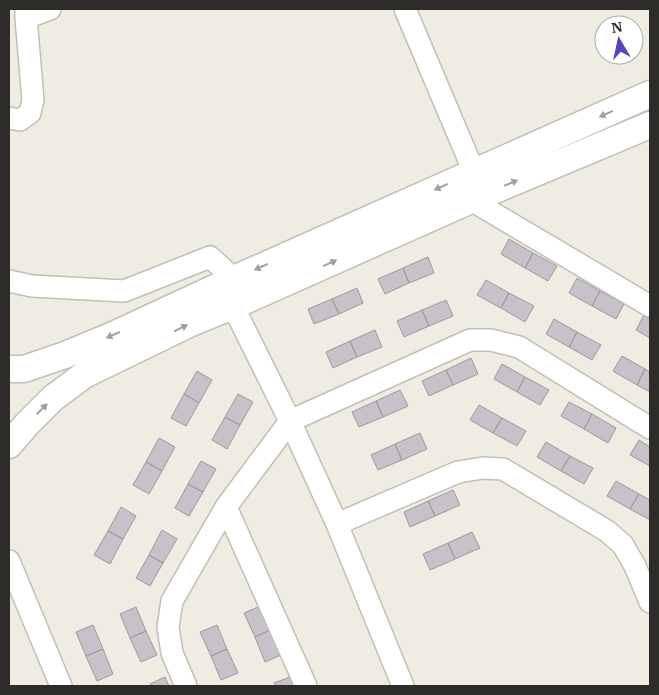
<svg xmlns="http://www.w3.org/2000/svg" width="659" height="695" viewBox="0 0 659 695" font-family="'IBM Plex Serif',serif">
  <style>
    .building { fill: #c7c1ca; stroke: #9e98a1 }
    .lines { fill: none; stroke-linecap: round; stroke-linejoin: round }
    .minor-casing { stroke: #c2bfb5; stroke-width: 24 }
    .tertiary-casing { stroke: #c2bfb5; stroke-width: 29 }
    .minor { stroke: #fff; stroke-width: 21 }
    .tertiary { stroke: #fff; stroke-width: 26 }
    .oneway { fill: #a0a09f }
  </style>
  <rect width="100%" height="100%" fill="#efece2"/>
  <path class="building" d="M509,239L533,253L525,268L501,254Z
    M533,253L557,266L548,281L525,268Z
    M428,257L434,273L409,283L403,268Z
    M403,268L409,283L385,294L378,279Z
    M577,278L600,291L592,306L569,293Z
    M486,280L509,293L501,308L477,295Z
    M357,288L363,303L339,314L332,299Z
    M600,291L624,304L616,319L592,306Z
    M509,293L534,306L525,322L501,308Z
    M332,299L339,314L314,324L308,309Z
    M446,300L453,316L429,326L422,310Z
    M422,310L429,326L404,337L397,321Z
    M644,315L650,319V338L636,330Z
    M554,319L577,332L569,347L546,334Z
    M375,330L382,347L357,357L350,341Z
    M577,332L601,345L592,360L569,347Z
    M350,341L357,357L333,368L326,352Z
    M622,356L645,369L637,385L613,371Z
    M471,358L478,374L453,385L446,370Z
    M502,364L525,377L517,392L494,379Z
    M645,369L650,372V392L637,385Z
    M446,370L453,385L429,396L422,381Z
    M197,371L212,380L199,403L184,394Z
    M525,377L549,390L540,405L517,392Z
    M400,390L408,406L383,417L376,401Z
    M184,394L199,403L186,426L171,418Z
    M238,394L253,402L240,425L225,417Z
    M376,401L383,417L359,427L352,412Z
    M569,402L592,414L584,429L561,416Z
    M479,405L502,418L493,433L470,420Z
    M592,414L616,428L608,443L584,429Z
    M225,417L240,425L227,449L212,440Z
    M502,418L526,431L517,446L493,433Z
    M420,433L427,449L402,460L395,444Z
    M159,438L175,447L162,471L146,462Z
    M639,440L650,447V466L630,455Z
    M546,442L570,456L561,471L537,457Z
    M395,444L402,460L378,470L371,455Z
    M570,456L593,468L584,484L561,471Z
    M201,461L216,469L203,492L188,484Z
    M146,462L162,471L149,494L133,485Z
    M616,481L639,494L630,509L607,496Z
    M188,484L203,492L189,516L175,508Z
    M453,490L460,505L435,516L428,501Z
    M639,494L650,500V520L630,509Z
    M428,501L435,516L410,527L404,512Z
    M121,507L136,516L123,539L108,531Z
    M162,530L177,539L163,563L149,555Z
    M108,531L123,539L110,564L94,555Z
    M472,532L480,548L455,559L448,543Z
    M448,543L455,559L430,570L423,554Z
    M149,555L163,563L150,586L136,578Z
    M260,606L270,630L255,637L244,613Z
    M136,607L146,631L130,638L120,614Z
    M93,625L103,649L86,656L76,632Z
    M217,625L227,649L211,656L200,632Z
    M270,630L281,655L265,662L255,637Z
    M146,631L157,655L141,662L130,638Z
    M103,649L113,674L97,681L86,656Z
    M227,649L238,673L221,680L211,656Z
    M165,677L169,686H151L150,684Z
    M290,677L294,686H276L274,683Z"/>
  <g class="lines">
    <defs>
      <path id="minor" d="M26,9V18L50,9
        M405,9L474,172
        M9,118L20,120L30,113L33,100L26,18
        M471,200L650,306
        M9,281L32,286L124,291L210,257L234,279
        M233,306L290,421L337,524L403,686
        M226,507L306,686
        M337,524L458,472L483,468L503,469L607,531L623,545L635,566L650,602
        M9,561L61,686
        M186,686L172,653L168,627L172,601L226,507L290,421L470,340H491L519,347L650,428"/>
      <path id="tertiary" d="M9,369H24L65,355L111,336L234,279L650,94
        M9,445L27,424L53,398L84,375L191,323L233,306L471,200L650,125"/>
    </defs>
    <use href="#minor" class="minor-casing"/>
    <use href="#tertiary" class="tertiary-casing"/>
    <use href="#minor" class="minor"/>
    <use href="#tertiary" class="tertiary"/>
  </g>
  <defs><path id="oneway-solid" d="M-6-.8H1V-3.2L6.5 0L1 3.2V.8H-6Z" transform="scale(1.25)"/></defs>
  <g class="oneway">
    <use href="#oneway-solid" transform="translate(606 114) rotate(156)"/>
    <use href="#oneway-solid" transform="translate(511 183) rotate(-23)"/>
    <use href="#oneway-solid" transform="translate(441 187) rotate(156)"/>
    <use href="#oneway-solid" transform="translate(330 263) rotate(-24)"/>
    <use href="#oneway-solid" transform="translate(261 267) rotate(156)"/>
    <use href="#oneway-solid" transform="translate(181 328) rotate(-26)"/>
    <use href="#oneway-solid" transform="translate(113 335) rotate(156)"/>
    <use href="#oneway-solid" transform="translate(42 409) rotate(-45)"/>
  </g>
  <rect width="659" height="695" fill="none" stroke="#2d2c29" stroke-width="20"/>
  <g transform="translate(619 40) rotate(351)"><circle r="24" fill="#ffffff" stroke="#ababa9"/>
  <path d="M0-4L9 19L0 12L-9 19Z" fill="#5047be"/>
  <text y="-8" font-size="14" font-weight="bold" text-anchor="middle" fill="#2d2c29">N</text>
  </g>
</svg>
